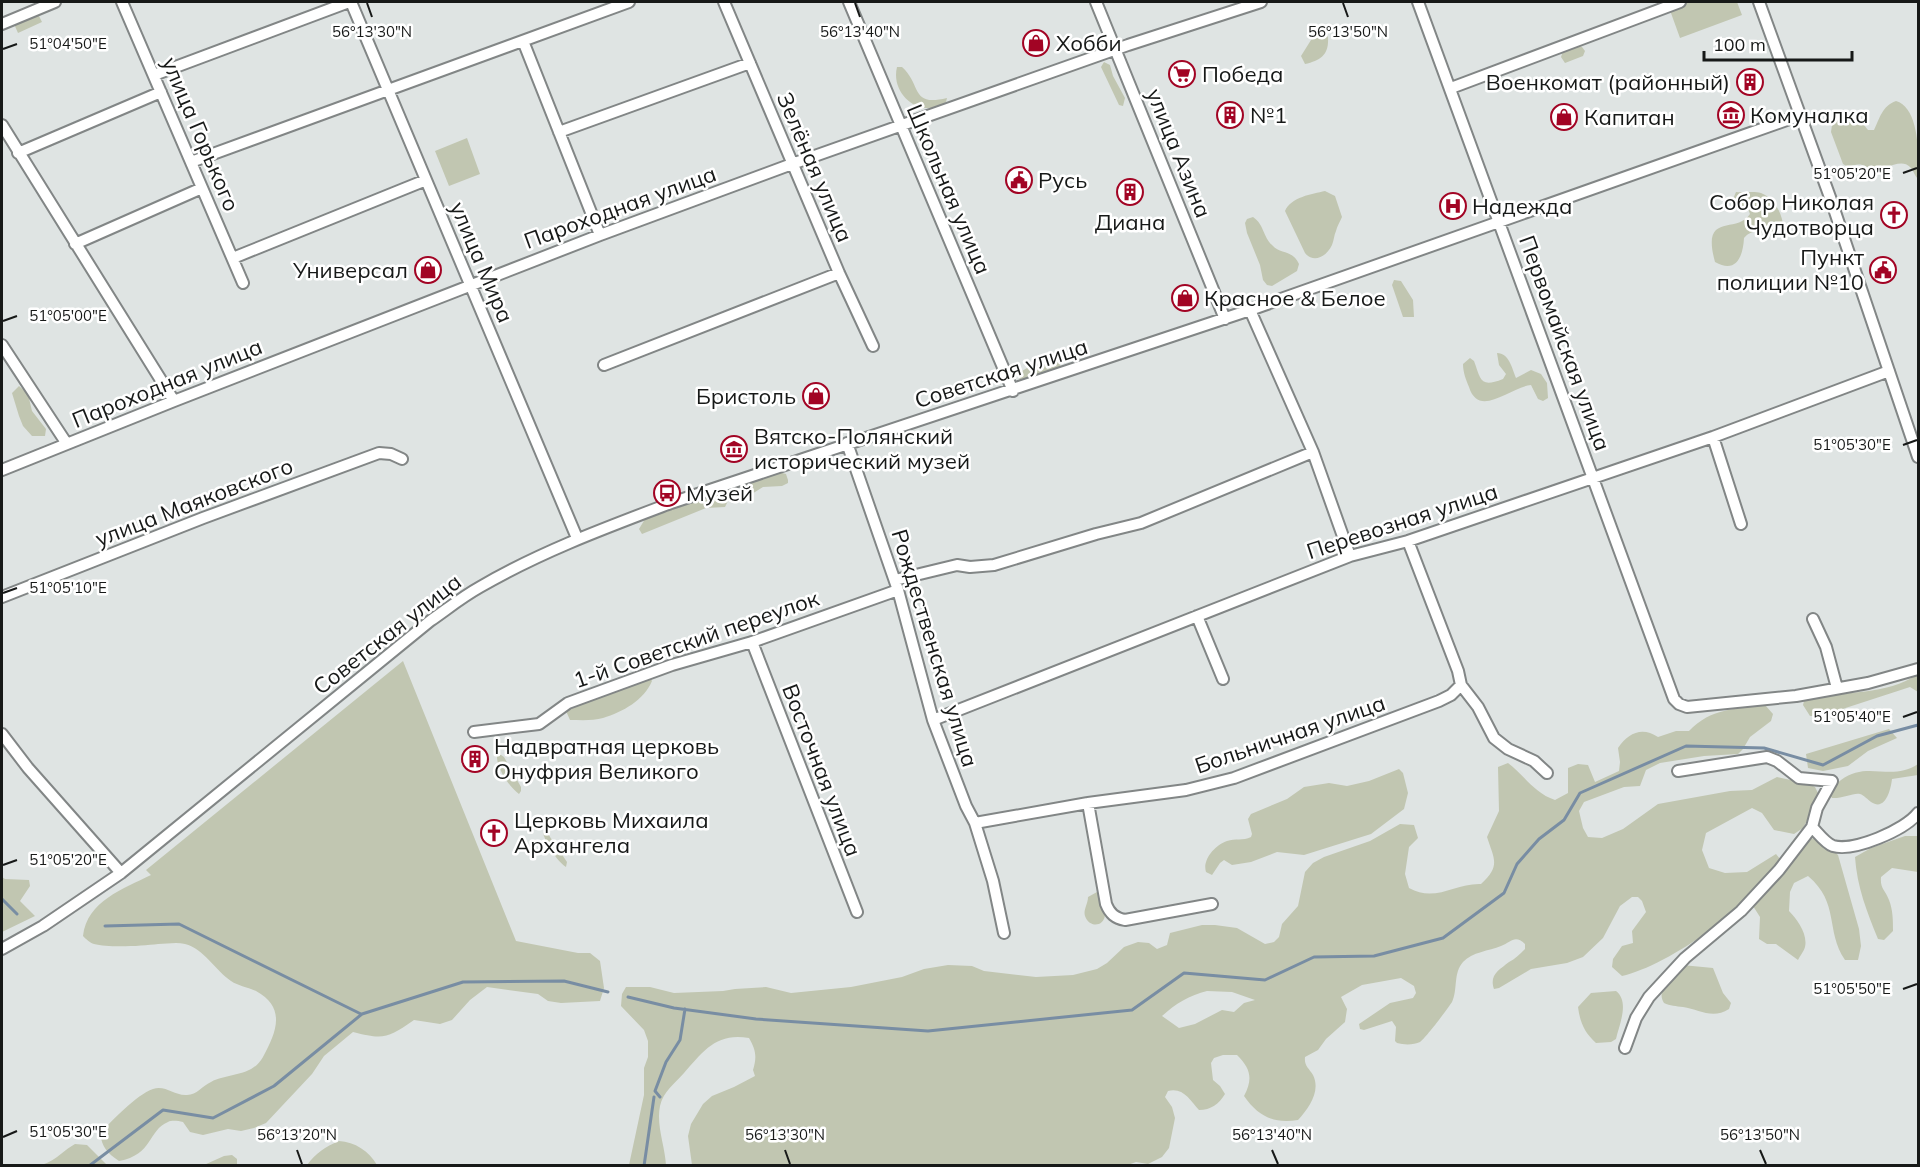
<svg xmlns="http://www.w3.org/2000/svg" width="1920" height="1167" viewBox="0 0 1920 1167" font-family="Mulish,sans-serif">
  <style>
    .green { fill: #c1c6b1; fill-rule: evenodd }
    .lines { fill: none; stroke-linecap: round; stroke-linejoin: round }
    .stream { stroke: #788da3; stroke-width: 3 }
    .minor-casing { stroke: #828686; stroke-width: 14 }
    .minor { stroke: #fff; stroke-width: 10 }
    .ticks { fill: none; stroke: #171918; stroke-width: 2 }
    .labels { text-anchor: middle; stroke-width: 5; stroke-linejoin: round; paint-order: stroke }
    .poi-label { font-size: 22px; fill: #171918; stroke: #fff; text-anchor: start }
    .street-label { font-size: 22px; fill: #171918; stroke: #fff }
    .ticks-label { font-size: 15px; text-anchor: middle; fill: #171918; stroke: #fff; stroke-width: 5; stroke-linejoin: round; paint-order: stroke }
  </style>
  <rect width="100%" height="100%" fill="#dfe4e3"/>
  <path class="green" d="M1667,2H1737L1742,15L1680,38Z
    M38,14L42,22L18,33L14,24Z
    M1316,32L1324,33L1328,37C1329,55 1321,60 1305,64L1301,56Z
    M1577,45L1582,47L1585,51L1583,56L1565,63L1561,57L1563,51Z
    M1104,62L1110,65L1113,76L1125,98L1123,106L1119,105L1101,67Z
    M897,67H902C922,85 910,107 947,98L946,102C922,120 890,95 897,67Z
    M1896,101C1920,108 1919,157 1918,179C1914,175 1914,171 1910,167C1901,157 1882,171 1872,172C1865,163 1858,163 1848,167L1843,164L1831,132L1832,125C1839,118 1845,114 1855,114L1868,130H1874C1880,118 1882,106 1896,101Z
    M467,138L480,174L449,186L435,151Z
    M1325,191L1335,196L1342,217C1340,222 1337,226 1336,231C1334,235 1334,240 1332,245C1327,256 1314,264 1305,253L1285,211C1291,197 1312,194 1325,191Z
    M1736,192C1744,193 1754,191 1761,193C1776,199 1785,218 1783,233L1775,237C1764,233 1753,227 1744,238C1743,257 1736,274 1715,262C1701,211 1736,235 1750,214L1748,209L1736,204L1733,199Z
    M1253,217C1264,224 1263,237 1272,245C1281,255 1292,249 1299,264L1297,271L1272,286L1267,285L1263,280L1260,265L1247,233L1245,223L1247,219Z
    M1394,280L1401,281L1413,300L1414,317H1403L1392,285Z
    M1497,353C1509,353 1512,368 1516,378L1531,370L1541,374L1547,383L1548,398L1543,401L1538,399L1531,385C1510,387 1479,419 1469,387C1466,380 1463,372 1463,364L1470,358L1474,361C1481,380 1480,388 1503,379L1506,374L1499,365Z
    M1061,358L1060,367L1042,374L1020,380L1018,374C1031,364 1045,360 1061,358Z
    M19,386L28,394L32,411L46,429L45,436H32L23,426L19,416L12,393Z
    M779,472L786,474L788,480V483L782,486L763,487L747,497L744,492L745,486Z
    M723,492L729,493V499L725,507L706,508L642,534L639,529L645,519Z
    M403,661L516,941L578,953H590L600,961L604,988L600,1001L561,1003L548,1001L538,994L487,987L470,1000L452,1020L440,1024L414,1020C388,1038 384,1040 353,1032L324,1056L312,1074L266,1123L254,1128L241,1131L228,1129L203,1135L190,1132L183,1122C178,1121 172,1120 168,1122C148,1130 153,1155 119,1161C107,1153 102,1147 100,1133C113,1120 136,1095 153,1089C166,1085 174,1096 187,1095C197,1095 202,1086 211,1082C228,1073 252,1077 263,1057C276,1033 287,1008 256,991C248,987 238,986 231,981C215,970 204,949 185,944C176,942 167,944 158,944C142,946 109,948 94,944C90,943 86,939 83,936C87,901 123,889 151,875L146,870Z
    M1918,674V692L1910,687L1821,716H1810L1803,705L1804,701L1809,699C1845,690 1886,696 1918,674Z
    M650,677L652,681C644,700 623,712 603,718C593,721 580,720 570,720L566,711L571,706Z
    M1765,705L1773,714L1771,721L1750,737L1743,749L1738,754L1704,756L1660,763L1646,770L1640,786L1624,787L1584,802L1579,811L1583,828L1588,837L1602,838L1623,829L1658,804L1730,791L1752,790L1777,777L1809,784L1815,787L1820,797L1803,828L1794,834L1774,830L1762,813L1752,808L1706,833L1702,850L1709,868L1725,873L1747,872L1776,854L1780,859C1760,902 1668,966 1622,976L1612,967L1613,959L1622,946L1633,943L1632,931L1646,912L1642,901L1638,897H1632L1620,906L1603,938L1583,957L1567,963L1531,969L1499,988L1494,989C1489,975 1499,970 1509,962C1515,959 1520,954 1525,949V944C1515,934 1511,942 1501,946C1489,951 1472,952 1463,962C1453,973 1458,990 1452,1002C1449,1007 1425,1039 1420,1042C1414,1045 1404,1045 1397,1043L1395,1041L1396,1027L1392,1021L1364,1030L1360,1029L1359,1024L1390,1003L1413,998L1416,993L1414,986L1401,978L1362,985L1341,997L1347,1009L1345,1022L1326,1039L1318,1050L1305,1057C1304,1066 1309,1068 1313,1075C1321,1091 1309,1108 1298,1120C1273,1124 1258,1116 1244,1096C1253,1079 1251,1069 1237,1055H1223L1214,1058L1211,1063L1213,1080L1220,1086L1225,1094C1219,1104 1211,1110 1199,1110C1190,1100 1183,1087 1168,1091L1165,1097L1172,1107L1175,1118L1169,1148L1162,1157L1148,1164L1136,1162L1125,1166L692,1165L688,1136L691,1124L703,1104L712,1096L734,1087L755,1076L753,1070C757,1057 756,1050 749,1038C717,1032 703,1051 684,1073C675,1083 663,1092 660,1106C656,1125 665,1146 666,1165H629L644,1095V1068L648,1057V1041L644,1030L621,1006L622,994L626,987H650L674,993L723,991L735,989L766,987L791,993L851,987L902,977L924,969L948,965L972,966L984,971L1036,977L1073,975L1097,969L1107,963L1124,947L1138,942L1149,943L1157,949L1167,945L1170,933L1202,925H1215L1237,928L1265,944L1274,942L1279,937L1282,924L1298,906L1305,872L1313,863L1324,857L1370,841L1400,824L1414,825L1418,838L1409,847L1405,874L1409,888C1435,903 1455,883 1481,884C1501,866 1494,859 1487,837L1499,811L1498,767L1508,763C1525,776 1534,793 1555,800L1568,793V768L1578,764L1588,765L1595,782L1619,771L1620,762L1618,748C1628,733 1642,726 1658,737L1676,731H1689C1711,708 1735,709 1765,705ZM1207,991L1232,992L1255,1000L1244,1003L1234,1012L1222,1010L1195,1024L1179,1028L1162,1016C1175,1004 1190,995 1207,991Z
    M1889,729L1897,738L1868,751L1848,766L1823,771L1808,768L1806,754Z
    M497,755H501L504,757L521,787V791L519,794C509,787 496,767 497,755Z
    M1918,764V775L1892,779C1891,788 1886,812 1871,802C1868,800 1864,795 1860,794C1855,792 1841,799 1832,798L1829,794C1832,786 1835,785 1841,780C1867,760 1891,782 1918,764Z
    M1399,769L1403,773L1408,793L1404,809L1371,834L1304,855L1277,852L1251,862L1232,865L1224,860L1220,863L1212,875L1206,872C1202,860 1215,845 1227,841C1235,838 1243,841 1251,837L1252,834L1248,819L1251,814L1287,799L1304,787L1329,783L1347,786L1369,781Z
    M546,831L567,862L566,867C557,861 546,844 543,833Z
    M1905,836H1918V872L1892,868L1881,877C1880,889 1885,889 1889,900C1893,910 1893,921 1893,931L1884,940L1878,939C1867,912 1857,887 1855,857L1871,848Z
    M1814,838L1823,841L1838,855L1859,929L1861,946L1858,960H1845C1825,930 1840,903 1808,876L1794,883L1790,892L1789,911C1797,919 1808,934 1805,947C1804,951 1800,956 1798,960L1776,944H1767L1759,939L1760,917L1753,906L1762,892L1808,840Z
    M2,877L5,879L29,880L30,886L20,901L35,916L2,932Z
    M1097,892L1102,895C1103,901 1105,909 1105,915C1104,927 1089,928 1085,916C1083,910 1088,904 1088,897Z
    M1682,965L1713,968L1723,993L1731,1003L1729,1009C1712,1020 1699,1009 1683,1007C1676,1006 1670,1006 1664,1003C1655,989 1673,976 1682,965Z
    M1616,991C1630,1002 1619,1025 1616,1039L1611,1042L1596,1043C1584,1032 1580,1022 1578,1007L1591,993Z
    M339,1141C355,1142 369,1151 377,1165H307C316,1153 325,1147 339,1141Z
    M75,1144L87,1145L107,1165H37C52,1165 62,1151 75,1144Z
    M232,1155L237,1159V1165H204L224,1156Z"/>
  <g class="lines">
    <path class="stream" d="M2,899L17,914
      M105,926L179,924L361,1014
      M628,997L674,1008L756,1019L928,1031L1132,1010L1184,973L1265,980L1314,957L1374,956L1443,938L1504,893L1517,864L1539,839L1564,820L1580,793L1686,746L1764,748L1823,765L1877,736L1918,725
      M660,1097L655,1091L666,1062L680,1040L685,1009
      M89,1166L163,1110L213,1118L274,1086L362,1014L463,982L564,981L608,992
      M644,1166L654,1097"/>
    <defs>
      <path id="minor" d="M122,2L243,283
        M351,2L577,538
        M724,2L839,273L873,346
        M849,2L1013,391
        M1096,2L1225,319
        M1418,2L1674,699L1679,704L1687,707L1796,696L1868,683L1918,669
        M1759,2L1831,200L1918,457
        M2,24L55,2
        M523,41L600,235
        M154,75L349,2
        M1451,88L1680,2
        M2,125L174,401
        M559,132L750,63
        M18,153L161,92
        M191,162L629,2
        M75,244L202,188
        M233,258L426,180
        M1250,310L1313,452L1350,556
        M2,345L67,444
        M604,365L839,273
        M1713,437L1741,524
        M847,443L898,590L933,720L966,806L975,823L993,881L1004,933
        M2,470L174,401L600,235L792,164L1128,45L1261,2
        M895,580L957,565L970,567L994,565L1096,534L1141,523L1313,452
        M2,597L203,518L379,453L391,454L402,459
        M1197,616L1223,679
        M1813,619L1826,647L1837,688
        M752,642L857,912
        M1461,685L1478,707L1494,738L1508,749L1534,761L1547,773
        M933,720L1350,556L1408,541L1713,437L1889,371
        M474,732L539,724L568,703L672,665L752,642L898,590
        M2,734L28,768L121,873
        M1088,803L1106,904C1110,914 1115,918 1125,920L1212,904
        M975,823L1088,803L1186,790L1234,778L1439,701L1451,695L1461,685L1458,671L1408,541
        M1812,827C1818,833 1825,843 1833,846C1854,852 1905,830 1918,813
        M2,949L43,926L121,873L430,621C446,610 462,597 480,587C540,552 605,528 671,503L1250,310L1801,115
        M1625,1048L1636,1018L1649,997L1685,958L1741,911L1779,870L1812,827L1817,808L1832,781L1799,778L1777,761L1767,757L1678,771"/>
    </defs>
    <use href="#minor" class="minor-casing"/>
    <use href="#minor" class="minor"/>
  </g>
  <path class="ticks" d="M367,3L372,17M855,3L860,17M1343,3L1348,17M3,49L17,44M1903,173L1917,168M3,321L17,316M1903,445L1917,440M3,593L17,588M1903,717L1917,712M3,865L17,860M1903,989L1917,984M3,1137L17,1131M297,1150L302,1164M785,1150L790,1164M1272,1150L1278,1164M1760,1150L1766,1164"/>
  <defs>
    <symbol id="shop-ring" viewBox="-11 -11 22 22"><circle r="9.5" fill="#fff" stroke="#a20424" stroke-width="1.5"/><path d="M-5-2.5h2.3a2.7 3.5 0 0 1 5.4 0H5L5.5 6h-11ZM-1.5-2.5h3a1.5 2.3 0 0 0-3 0Z" fill="#a20424"/></symbol>
    <symbol id="supermarket-ring" viewBox="-11 -11 22 22"><circle r="9.5" fill="#fff" stroke="#a20424" stroke-width="1.5"/><path d="M-6-5.5h2.5l.6 2H6L4.5 2H-2.5L-4.4-4H-6ZM-1.5 3.2a1.3 1.3 0 1 0 .1 0ZM3 3.2a1.3 1.3 0 1 0 .1 0Z" fill="#a20424"/></symbol>
    <symbol id="building-ring" viewBox="-11 -11 22 22"><circle r="9.5" fill="#fff" stroke="#a20424" stroke-width="1.5"/><path d="M-4-6H4V6H1V3H-1V6H-4ZM-2.5-4.3h1.7v1.8h-1.7ZM.8-4.3h1.7v1.8H.8ZM-2.5-1h1.7V.8h-1.7ZM.8-1h1.7V.8H.8Z" fill="#a20424"/></symbol>
    <symbol id="museum-ring" viewBox="-11 -11 22 22"><circle r="9.5" fill="#fff" stroke="#a20424" stroke-width="1.5"/><path d="M0-6L6-3V-2H-6V-3ZM-5-1h2V3h-2ZM-1-1h2V3h-2ZM3-1h2V3H3ZM-6 4H6V6H-6Z" fill="#a20424"/></symbol>
    <symbol id="civic-ring" viewBox="-11 -11 22 22"><circle r="9.5" fill="#fff" stroke="#a20424" stroke-width="1.5"/><path d="M-.6-6.5H3V-4.5H.6V-3L4-1V1h2V6H-6V1h2V-1L-.6-3ZM-1.2 2.5V6h2.4V2.5Z" fill="#a20424"/></symbol>
    <symbol id="hospital-ring" viewBox="-11 -11 22 22"><circle r="9.5" fill="#fff" stroke="#a20424" stroke-width="1.5"/><path d="M-5-5h3v3.5h4V-5h3V5h-3V1.5h-4V5h-3Z" fill="#a20424"/></symbol>
    <symbol id="church-ring" viewBox="-11 -11 22 22"><circle r="9.5" fill="#fff" stroke="#a20424" stroke-width="1.5"/><path d="M-1.2-6h2.4v3.5h3.3v2.4h-3.3V6h-2.4V-.1h-3.3v-2.4h3.3Z" fill="#a20424"/></symbol>
    <symbol id="bus-ring" viewBox="-11 -11 22 22"><circle r="9.5" fill="#fff" stroke="#a20424" stroke-width="1.5"/><path d="M-5-6H5V4H4V6H2V4H-2V6H-4V4H-5ZM-3.5-4V0h7V-4ZM-3.5 1.2v1.5H-2V1.2ZM2 1.2v1.5H3.5V1.2Z" fill="#a20424"/></symbol>
  </defs>
  <g fill-rule="evenodd">
    <use href="#shop-ring" x="1021" y="28" width="30" height="30"/>
    <use href="#supermarket-ring" x="1167" y="59" width="30" height="30"/>
    <use href="#building-ring" x="1735" y="67" width="30" height="30"/>
    <use href="#building-ring" x="1215" y="100" width="30" height="30"/>
    <use href="#museum-ring" x="1716" y="100" width="30" height="30"/>
    <use href="#shop-ring" x="1549" y="102" width="30" height="30"/>
    <use href="#civic-ring" x="1004" y="165" width="30" height="30"/>
    <use href="#building-ring" x="1115" y="177" width="30" height="30"/>
    <use href="#hospital-ring" x="1438" y="191" width="30" height="30"/>
    <use href="#church-ring" x="1879" y="200" width="30" height="30"/>
    <use href="#shop-ring" x="413" y="255" width="30" height="30"/>
    <use href="#civic-ring" x="1868" y="255" width="30" height="30"/>
    <use href="#shop-ring" x="1170" y="283" width="30" height="30"/>
    <use href="#shop-ring" x="801" y="381" width="30" height="30"/>
    <use href="#museum-ring" x="719" y="434" width="30" height="30"/>
    <use href="#bus-ring" x="652" y="478" width="30" height="30"/>
    <use href="#building-ring" x="460" y="744" width="30" height="30"/>
    <use href="#church-ring" x="479" y="818" width="30" height="30"/>
  </g>
  <g class="labels">
    <g class="poi-label">
      <text x="1056" y="51">Хобби</text>
      <text x="1202" y="82">Победа</text>
      <text x="1730" y="90" text-anchor="end">Военкомат (районный)</text>
      <text x="1250" y="123">№1</text>
      <text x="1750" y="123">Комуналка</text>
      <text x="1584" y="125">Капитан</text>
      <text x="1038" y="188">Русь</text>
      <text x="1874" y="210" text-anchor="end">Собор Николая<tspan x="1874" dy="25">Чудотворца</tspan></text>
      <text x="1472" y="214">Надежда</text>
      <text x="1130" y="230" text-anchor="middle">Диана</text>
      <text x="1864" y="265" text-anchor="end">Пункт<tspan x="1864" dy="25">полиции №10</tspan></text>
      <text x="408" y="278" text-anchor="end">Универсал</text>
      <text x="1204" y="306">Красное &amp; Белое</text>
      <text x="796" y="404" text-anchor="end">Бристоль</text>
      <text x="754" y="444">Вятско-Полянский<tspan x="754" dy="25">исторический музей</tspan></text>
      <text x="686" y="501">Музей</text>
      <text x="494" y="754">Надвратная церковь<tspan x="494" dy="25">Онуфрия Великого</tspan></text>
      <text x="514" y="828">Церковь Михаила<tspan x="514" dy="25">Архангела</tspan></text>
    </g>
    <g class="street-label">
      <text transform="translate(201 134) rotate(67)" y="8">улица Горького</text>
      <text transform="translate(1179 153) rotate(68)" y="8">улица Азина</text>
      <text transform="translate(815 167) rotate(67)" y="8">Зелёная улица</text>
      <text transform="translate(949 189) rotate(67)" y="8">Школьная улица</text>
      <text transform="translate(620 207) rotate(-20)" y="8">Пароходная улица</text>
      <text transform="translate(482 262) rotate(67)" y="8">улица Мира</text>
      <text transform="translate(1565 343) rotate(70)" y="8">Первомайская улица</text>
      <text transform="translate(1001 373) rotate(-18)" y="8">Советская улица</text>
      <text transform="translate(167 383) rotate(-22)" y="8">Пароходная улица</text>
      <text transform="translate(194 502) rotate(-21)" y="8">улица Маяковского</text>
      <text transform="translate(1402 521) rotate(-18)" y="8">Перевозная улица</text>
      <text transform="translate(387 634) rotate(-38)" y="8">Советская улица</text>
      <text transform="translate(696 639) rotate(-19)" y="8">1-й Советский переулок</text>
      <text transform="translate(935 648) rotate(73)" y="8">Рождественская улица</text>
      <text transform="translate(1290 734) rotate(-19)" y="8">Больничная улица</text>
      <text transform="translate(822 770) rotate(69)" y="8">Восточная улица</text>
    </g>
  </g>
  <g class="ticks-label">
    <text x="372" y="37">56°13'30"N</text>
    <text x="860" y="37">56°13'40"N</text>
    <text x="1348" y="37">56°13'50"N</text>
    <text x="68" y="49">51°04'50"E</text>
    <text x="1852" y="179">51°05'20"E</text>
    <text x="68" y="321">51°05'00"E</text>
    <text x="1852" y="450">51°05'30"E</text>
    <text x="68" y="593">51°05'10"E</text>
    <text x="1852" y="722">51°05'40"E</text>
    <text x="68" y="865">51°05'20"E</text>
    <text x="1852" y="994">51°05'50"E</text>
    <text x="68" y="1137">51°05'30"E</text>
    <text x="297" y="1140">56°13'20"N</text>
    <text x="785" y="1140">56°13'30"N</text>
    <text x="1272" y="1140">56°13'40"N</text>
    <text x="1760" y="1140">56°13'50"N</text>
  </g>
  <rect width="1920" height="1167" fill="none" stroke="#171918" stroke-width="6"/>
  <path d="M1704 51v9h148v-9" fill="none" stroke="#171918" stroke-width="3"/>
  <text x="1713" y="51" font-size="18" fill="#171918" stroke="#ffffff" stroke-width="4.5" paint-order="stroke">100 m</text>
</svg>
